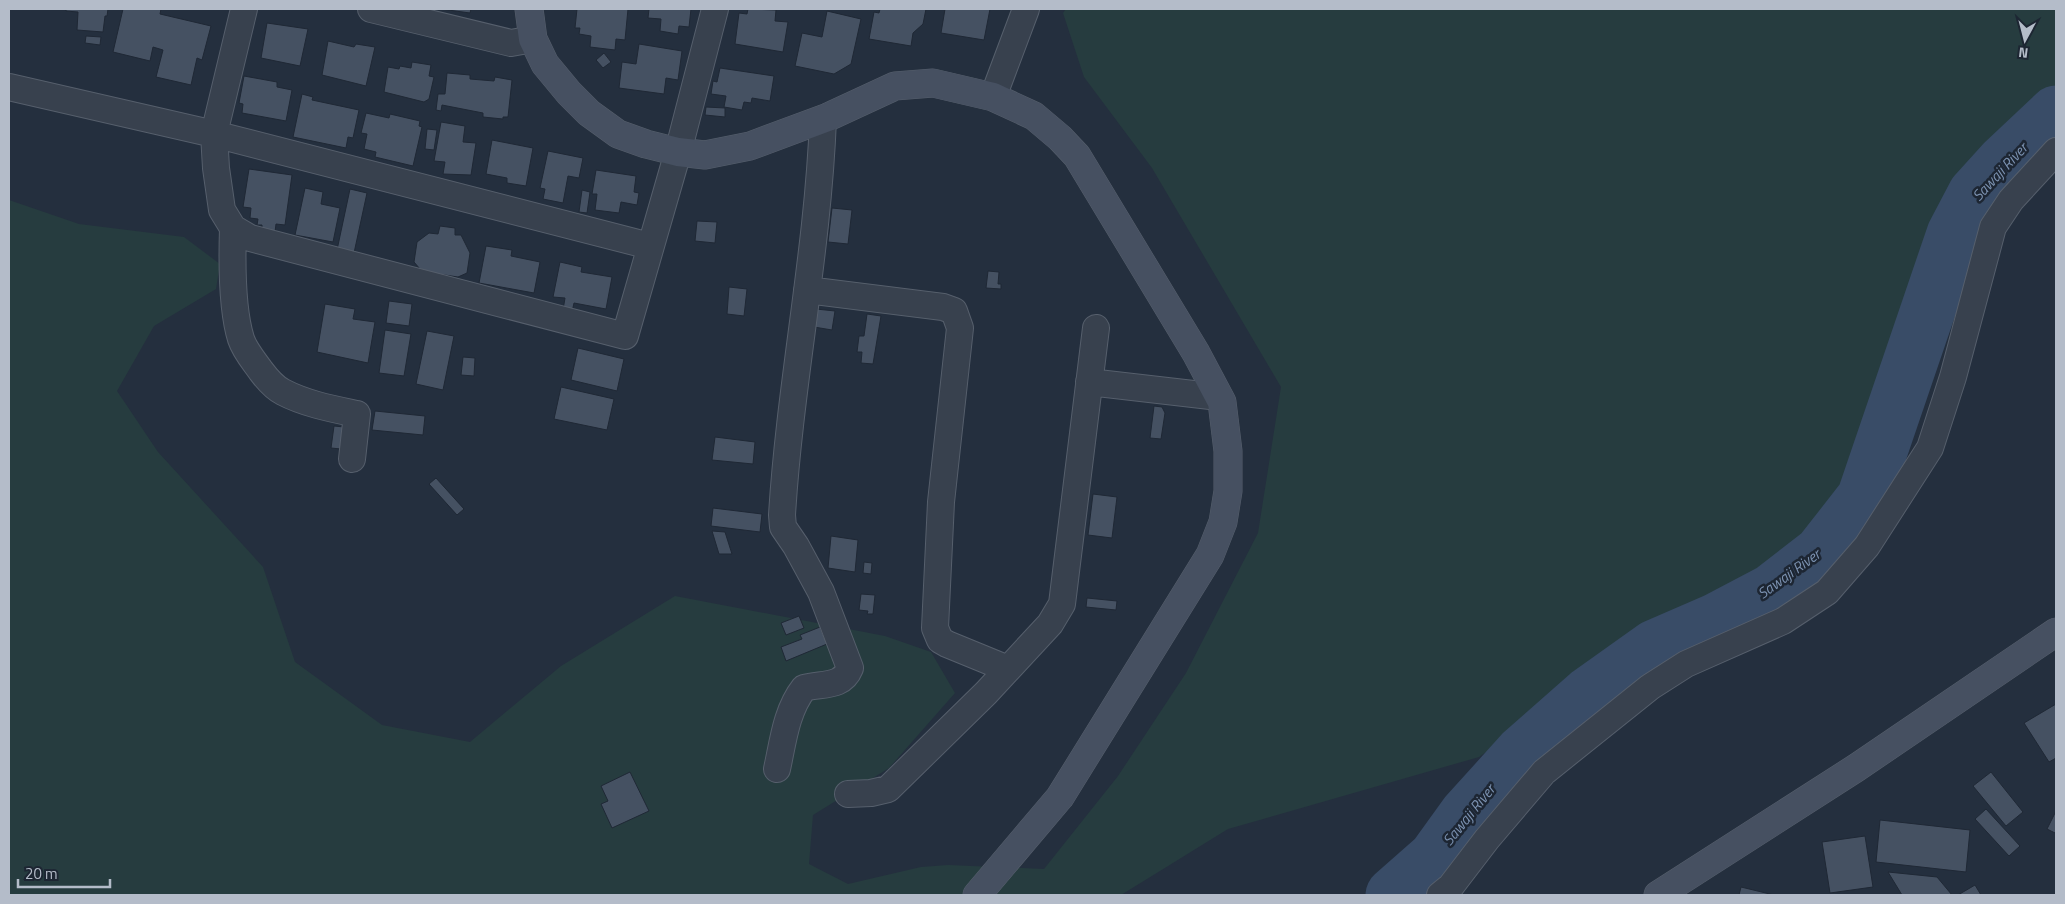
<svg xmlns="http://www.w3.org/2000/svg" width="2065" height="904" viewBox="0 0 2065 904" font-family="'Titillium Web',sans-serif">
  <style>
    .green { fill: #263c3f }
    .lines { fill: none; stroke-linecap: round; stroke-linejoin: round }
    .river { stroke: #394c67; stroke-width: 55 }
    .building { fill: #455162; stroke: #1f2835 }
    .street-casing { stroke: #565f6c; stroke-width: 28 }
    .secondary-casing { stroke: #565f6c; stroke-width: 29 }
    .street { stroke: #38414e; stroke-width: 26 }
    .secondary { stroke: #465061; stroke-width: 28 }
    .labels { text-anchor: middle; stroke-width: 5; stroke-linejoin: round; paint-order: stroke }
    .water-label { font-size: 15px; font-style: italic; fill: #7c92b1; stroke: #1d2633 }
  </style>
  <rect width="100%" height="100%" fill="#242f3e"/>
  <path class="green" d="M1066,9H2056V98L2026,123L1955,207L1915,280L1896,340L1858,482L1838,502L1812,560L1642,643L1479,757L1228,829L1121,895H9V200L79,224L184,237L220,264L216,289L154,326L117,391L158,452L263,567L295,662L382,725L470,742L561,666L675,596L885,636L931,652L955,693L889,768L813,815L809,864L848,884L921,867L948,865L1044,869L1118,776L1186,673L1258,533L1281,387L1152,168L1084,77L1063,13Z"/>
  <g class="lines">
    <path class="river" d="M1393,895L1435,858L1466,815L1522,753L1589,694L1655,647L1715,621L1772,591L1821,553L1864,498L1954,234L1975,194L2004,162L2056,113"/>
  </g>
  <path class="building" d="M66,9H108L107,16H105L103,32L77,30L78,12L66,11Z
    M123,9H161L160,14L211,26L202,60L197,58L191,85L156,77L163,50L153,47L150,61L113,52Z
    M441,9H471L470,13Z
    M577,9H628L625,40L616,39L615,50L590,47L591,36L579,34L580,28H575Z
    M649,9H691L689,27L679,26L678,34L660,31L661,19L648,18Z
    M748,9L776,10L775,21L788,22L783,52L735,44L739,13L747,14Z
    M880,9H926L923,24L913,33L911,46L869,39L874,12L879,13Z
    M945,9H990L984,40L941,33Z
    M827,11L861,19L851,64L834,74L795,66L802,33L822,37Z
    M267,23L308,29L300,66L261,58Z
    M86,36L101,37L100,45L85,43Z
    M328,41L354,47L356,44L375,47L366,86L322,75Z
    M639,44L682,51L678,80L666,78L664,94L619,88L622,62L636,64Z
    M604,53L611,62L603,68L596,60Z
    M412,62L431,65L429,76L434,77L429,99L424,102L384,92L388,67L399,69L400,66L411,68Z
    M720,68L774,76L770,101L752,98L751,103L744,102L742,110L724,107L726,96L711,94L713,81L717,82Z
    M447,73L470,75V79L494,81L495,77L512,80L508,117H503V119L483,117V113L442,105L441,111L436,110L438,94H445Z
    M244,76L277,82V87L292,90L286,121L242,113L243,104L239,103Z
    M302,94L313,97L312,100L359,110L353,138L348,137L346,148L293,137Z
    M706,107L725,108V117L705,115Z
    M366,113L389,118L390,114L420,121L419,126L422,127L413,166L375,157L376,152L364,149L367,134L361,133Z
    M441,122L465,126L463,142L476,143L471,175L443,174L445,162L434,161Z
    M427,129L437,130L434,150L425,149Z
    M492,140L533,148L526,186L507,183V178L486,174Z
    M548,151L583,158L579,178L568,176L563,203L543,199L545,189L540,188Z
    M249,169L292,175L285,225L276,224L275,232L262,230V225H257L258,219L250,218L251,208L243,207Z
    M596,170L636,176L634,192L639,193L637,205L621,202L619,213L595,210L597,194H592Z
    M305,188L323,192L321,204L340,208L333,242L295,235Z
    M350,189L367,193L354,253L337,250Z
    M582,190L590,192L587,213L579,212Z
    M832,208L852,210L848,244L828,242Z
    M697,221L717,222L715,243L695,241Z
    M440,226L455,228V235H461L470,253L467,273L458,277L438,274L420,269L414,262L417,242L429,233L438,234Z
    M486,246L512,250L511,256L540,262L534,293L479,283Z
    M560,262L582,267L581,272L612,277L606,309L574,303L572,312L563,310L565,298L553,297Z
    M988,271L999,272L998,284H1001V289L986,288Z
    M729,287L747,289L744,316L727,314Z
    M389,301L412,304L409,326L386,323Z
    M325,304L355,309L353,319L375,322L368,363L317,352Z
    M816,309L835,311L832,330L814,327Z
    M867,314L881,316L873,364L861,363L862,352H857L859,336H864Z
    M385,330L411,334L404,376L379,373Z
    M427,331L454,336L443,390L416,384Z
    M578,348L624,359L617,391L571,380Z
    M463,357L475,358L474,376L461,375Z
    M561,387L614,399L607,430L554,419Z
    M1154,406L1162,407L1165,413L1161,439L1150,438Z
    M375,411L425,416L423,435L372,430Z
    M334,426L344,427L341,449L331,448Z
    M715,437L755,442L753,464L712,460Z
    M436,478L464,509L457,515L429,484Z
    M1093,494L1117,497L1112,538L1088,535Z
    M713,508L762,514L760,532L711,526Z
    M712,531L725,532L732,554H719Z
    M831,536L858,540L855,572L828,568Z
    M864,562L872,563L871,574L863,573Z
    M861,594L875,595L873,614H867L868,611L859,610Z
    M1087,598L1117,601L1116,610L1086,607Z
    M799,616L804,628L786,635L781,623Z
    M820,627L827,644L786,661L781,647L802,639L800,635Z
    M2056,704V758L2049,762L2024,723Z
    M630,772L649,811L612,828L601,804L608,801L601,786Z
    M1991,772L2023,812L2006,826L1973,786Z
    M1986,809L2020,846L2009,856L1975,819Z
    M2056,811V831L2055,833L2047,829Z
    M1880,820L1970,830L1966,872L1876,862Z
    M1865,836L1873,887L1830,893L1822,842Z
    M1888,872L1937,877L1952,895H1902Z
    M1975,885L1981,895H1958Z
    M1741,887L1774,895H1739Z"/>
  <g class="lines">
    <defs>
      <path id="street" d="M244,9L214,134L216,168L222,210L233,228L250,238L625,336L678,152L715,9
        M371,9L511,43L533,39
        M9,87L214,134L650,246
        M993,97L1026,9
        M233,228C232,258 232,310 241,339C245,351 254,361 261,371C267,379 275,388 283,392C306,404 333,409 357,414L352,459
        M807,290L943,307L954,311L960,328L941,502L935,628L940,640L947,644L1008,669
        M1089,382L1219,397
        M777,769C783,742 786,711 804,688C822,683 842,688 850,668L821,592L796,546L783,527L782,515C790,383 818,252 823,119
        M848,794L871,793L888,789L986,693L1050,624L1062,604L1096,328
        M1440,895L1451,886L1487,839L1544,772L1650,687L1686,664L1783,621L1827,592L1867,546L1930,448L1953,377L1993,227L2011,200L2056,151"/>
      <path id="secondary" d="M529,9L533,39L545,64L569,93L589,113L618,134L646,144L678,152L705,155L750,146L828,117L895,86L933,83L993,97L1034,116L1060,138L1077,156L1196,353L1222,402L1228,451V491L1223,522L1210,555L1060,797L977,895
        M1658,895L1856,768L2056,632"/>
    </defs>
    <use href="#street" class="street-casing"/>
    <use href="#secondary" class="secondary-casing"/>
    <use href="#street" class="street"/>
    <use href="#secondary" class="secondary"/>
  </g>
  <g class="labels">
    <g class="water-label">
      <text transform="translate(2000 172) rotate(-47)" y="5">Sawaji River</text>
      <text transform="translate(1789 574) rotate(-36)" y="5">Sawaji River</text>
      <text transform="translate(1469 815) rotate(-51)" y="5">Sawaji River</text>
    </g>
  </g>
  <rect width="2065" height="904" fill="none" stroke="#b4bcc9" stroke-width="20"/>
  <g transform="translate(2025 40) rotate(187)" stroke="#1d2633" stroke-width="4" paint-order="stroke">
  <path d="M0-4L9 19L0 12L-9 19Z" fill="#b4bcc9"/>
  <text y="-8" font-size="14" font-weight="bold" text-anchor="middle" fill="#b4bcc9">N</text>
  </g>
  <path d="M18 879v8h92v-8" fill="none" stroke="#b4bcc9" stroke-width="2.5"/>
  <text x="25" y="879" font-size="15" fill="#b4bcc9" stroke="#1d2633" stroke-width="4" paint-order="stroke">20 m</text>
</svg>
